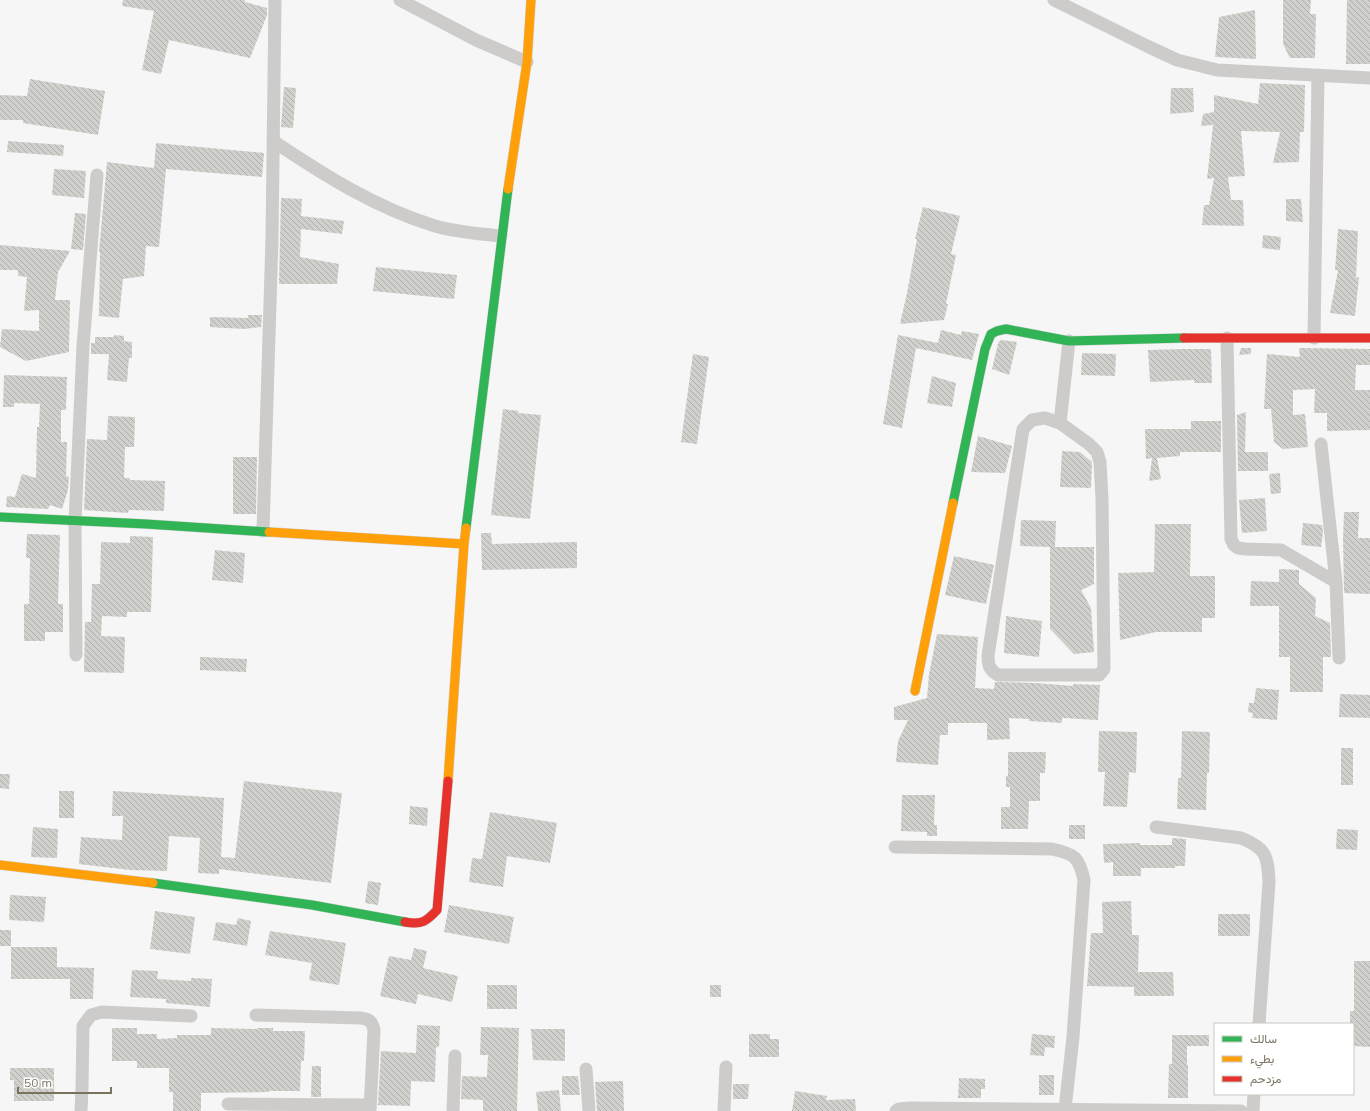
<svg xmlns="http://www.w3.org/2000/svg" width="1370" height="1111" viewBox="0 0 1370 1111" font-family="Mulish,Vazirmatn,sans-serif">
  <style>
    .building { fill: url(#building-back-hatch) }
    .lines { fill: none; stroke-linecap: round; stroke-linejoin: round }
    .fast-casing { stroke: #d4d3d2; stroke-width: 10 }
    .slow-casing { stroke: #d4d3d2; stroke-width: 10 }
    .jam-casing { stroke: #d4d3d2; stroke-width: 10 }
    .street { stroke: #cdcccb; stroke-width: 13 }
    .fast { stroke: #30b455; stroke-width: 9 }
    .slow { stroke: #ff9f0a; stroke-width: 9 }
    .jam { stroke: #e5322d; stroke-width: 9 }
  </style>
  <defs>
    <pattern id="building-back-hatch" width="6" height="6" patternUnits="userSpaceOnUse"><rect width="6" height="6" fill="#d0d0cd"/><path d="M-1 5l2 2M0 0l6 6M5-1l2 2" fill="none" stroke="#aeadaa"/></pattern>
  </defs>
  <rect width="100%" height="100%" fill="#f6f6f6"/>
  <path class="building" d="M123,0H245V2L267,8V15L250,58L169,40L161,74L142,70L154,11L122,6Z
    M1283,0H1311L1310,14H1316L1315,58H1290L1283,44Z
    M1347,0H1370V64H1346Z
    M1255,10L1256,59L1215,57L1219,17Z
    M30,79L105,91L98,135L23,123V120H0V95L27,96Z
    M1260,83L1305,85L1304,132H1300L1299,162L1273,163L1280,132L1241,131L1245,176L1228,177L1231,200H1243L1244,226L1202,225L1204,205H1209L1214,178L1207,179L1213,125L1201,126L1203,114L1214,112V95L1258,104Z
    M284,87L296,88L293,128L281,127Z
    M1171,88H1193L1194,112L1170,114Z
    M8,141L64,145L63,156L7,152Z
    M156,143L264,153L262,177L166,169L159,247L146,246L144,276L123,279L119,318L99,316L100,252H99L107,162L154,168Z
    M54,169L86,171L84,198L52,195Z
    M281,198L302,199L301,216L344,221L342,234L301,229L300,257L339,264L337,284H279Z
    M1286,199H1301L1303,222L1286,221Z
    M923,207L960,216L951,254L956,255L946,304H948L944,320L900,324L907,293L917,239H915Z
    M75,213L86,214L83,250L71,249Z
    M1338,229L1358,231L1356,278L1359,277L1355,316L1330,313L1338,270H1335Z
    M1263,235L1281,237L1280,250L1262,248Z
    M0,245L70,251L58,272L55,300H70L69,352L26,361L0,347L2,329L39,331V310L24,311L27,277L18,276V270H0Z
    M376,267L457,275L454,299L373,291Z
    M248,315H262L261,327L244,329L210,327V317L248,318Z
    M941,330L961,335L962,331L979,334L972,360L916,348L902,428L883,424L898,335L938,343Z
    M114,335L124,336V341L132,342V358H129L127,382L107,380L109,354H91V343H95V337H114Z
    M1002,340L1017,342L1009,375L992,369L998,344L999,341Z
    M1241,348H1251V354L1239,355Z
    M1299,348L1370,349V365H1356L1355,390H1370V430L1327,431V413H1314L1315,389L1293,390V415L1305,414L1308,447L1283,449L1274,442L1271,409H1264L1267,354L1300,357Z
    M1183,349H1211L1212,383H1194V380L1150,382L1148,350Z
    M1082,353L1116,354L1115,376L1081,375Z
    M693,354L709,357L697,444L681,442Z
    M4,375L67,377L66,410H61V442H67L66,476L69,477L68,490L62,509L50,505L48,509L6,507L7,496L15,497L22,474L36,478L37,427H39L40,404L14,403V407H3Z
    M932,376L956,383L952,407L927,403Z
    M503,409L519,411L518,413L541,415L530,519L491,515Z
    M1246,412L1245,452H1268V471H1238L1237,415Z
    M108,416L135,417L134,447H125L124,478H130V480L165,481L164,511L129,510L128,513L84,510L87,439L107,440Z
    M1191,421H1221V452H1180V456L1157,458L1161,479L1149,481L1152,458L1146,459L1145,429H1191Z
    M978,436L1012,446L1005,473L971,472Z
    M1062,451L1080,452L1092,462L1091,488L1060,487Z
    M233,457H257L256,514H233Z
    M1280,473L1281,493L1271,494L1269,474Z
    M1265,498L1267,531L1242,533L1239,500Z
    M1344,512H1359L1358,538H1370V594L1344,593L1343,538Z
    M1021,520L1056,521L1055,547H1094V584L1081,590L1091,608L1094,652L1074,654L1050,629V547L1020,546Z
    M1303,523L1322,525L1323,532L1321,547L1301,545Z
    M1155,524H1191L1190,576H1215V618H1202V632H1156L1120,640L1118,573L1154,572Z
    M481,533H491L492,544L577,542V568L482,570Z
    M27,534L60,535L58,604H63V632H45V641H24V604H29L30,558H26Z
    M130,536L153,537L151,612H127V617L102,616L101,636L125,637L124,673L84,672L85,622H91L92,584H100L101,542L130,543Z
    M215,550L245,553L243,583L212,580Z
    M954,556L994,565L986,604L945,595Z
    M1279,569L1299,570V584L1316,598L1315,616L1330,623L1331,657H1323V692H1290V657H1279V606H1250L1251,581L1279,582Z
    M1006,616L1042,621L1039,657L1004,653Z
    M937,634L978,637L975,688L994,689L995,682L1035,683L1073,686V684L1100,685L1098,720L1062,718V723L1029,721V719L1009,718L1010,739L987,740V723H948V735H940L938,765L896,762L898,741L908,720H894V707L927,698L929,674Z
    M200,657L247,659L246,672L200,670Z
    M1256,688L1279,690L1277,720L1252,718L1253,713L1248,712L1249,703H1254Z
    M1340,694L1370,695V718L1339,717Z
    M1099,731L1137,732L1136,773L1129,772L1127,807L1103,806L1105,772H1098Z
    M1182,731L1210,732L1209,773H1207L1206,810L1177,809L1178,778H1181Z
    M1341,748H1353V785H1341Z
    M1008,752H1046L1045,773H1040V801H1029L1028,829H1001V807H1010V787H1006V776H1008Z
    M0,774H10L9,789L0,788Z
    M244,781L342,793L331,883L219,869V874L198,873L200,838L169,836L167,871L130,870L79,864L81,837L122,840L123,816H112L113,791L224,798L221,857L235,858Z
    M59,791H74V818H59Z
    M902,795H935L934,825H937V836H927V832L901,831Z
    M410,806L428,808L427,826L409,824Z
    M490,812L557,823L550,863L507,856L503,887L469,882L472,858L482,859Z
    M1069,825H1085V839H1069Z
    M33,827L58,829L57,858L31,857Z
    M1337,829L1358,830L1357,850L1336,849Z
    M1172,838L1186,839L1185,866H1175V868H1141V876H1113V862L1104,863L1103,844L1140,843V845H1172Z
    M368,881L381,883L378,905L365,903Z
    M10,895L46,897L44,922L9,920Z
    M1131,901L1132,935H1139L1138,972H1173L1174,996H1134V987L1087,986L1091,933H1103L1102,902Z
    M449,905L514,917L509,944L444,932Z
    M155,911L195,917L190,954L150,949Z
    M1218,914H1250V936H1218Z
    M238,918L251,921L247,946L213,940L216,922L236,925Z
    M0,930H11V946H0Z
    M270,931L346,943L339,985L309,980L312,963L265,955Z
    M11,947H57V967L94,968L93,999H70V979H11Z
    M414,948L427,951L423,968L458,976L452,1002L418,994L416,1004L380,996L389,956L411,960Z
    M1354,961H1370V1047L1353,1046V1024H1350V1011H1354Z
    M132,970L158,971L157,979L191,981V978L212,979L210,1007L166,1003V999L130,997Z
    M487,985H517V1009H487Z
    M710,985H721V997H710Z
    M417,1025L440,1026L439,1047H436L435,1082L411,1081L410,1106L378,1105L381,1051L416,1053Z
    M481,1027L519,1028L517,1111H483V1100L461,1099L462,1076L487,1077L488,1055H480Z
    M112,1028H137V1034H157V1039L177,1038V1035H211V1028L257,1029V1028H273V1031H305L304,1061H301L300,1091H269V1092L201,1093V1111H173V1092H169V1068H137V1061H112Z
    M531,1029H565V1061L533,1060Z
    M749,1034H770V1039H779V1057H749Z
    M1032,1034L1055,1036L1054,1048L1045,1047L1044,1056L1030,1055Z
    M1172,1035H1209V1046H1187V1065H1188V1098H1168L1169,1064H1172Z
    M312,1066H321V1097H311Z
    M10,1068H54V1101H14V1080H10Z
    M1039,1075H1054V1095H1039Z
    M562,1076H578L580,1095H562Z
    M959,1078L985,1079V1089H981V1098H958Z
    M623,1081L624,1111H597L595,1082Z
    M733,1084H749L748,1099H733Z
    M559,1090L561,1111H538L536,1092Z
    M795,1091L827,1096L826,1100L855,1099L856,1111H792Z"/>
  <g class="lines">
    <defs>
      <path id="fast" d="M953,503L985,349L991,334L997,331L1006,329L1069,341L1184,338
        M0,517L146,524L269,532
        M466,528L508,189
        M153,883L312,905L405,922"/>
      <path id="slow" d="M508,189L527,62L531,0
        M269,532L464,544L466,528
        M915,691L953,503
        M448,781L464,544
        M0,865L153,883"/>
      <path id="jam" d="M1184,338H1370
        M405,922C421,925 426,922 437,910L448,781"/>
    </defs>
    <use href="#fast" class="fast-casing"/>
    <use href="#slow" class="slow-casing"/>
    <use href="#jam" class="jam-casing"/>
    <path class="street" d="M400,0L476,40L527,62
      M1054,0L1147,46L1177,60L1217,70L1370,78
      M273,141C324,175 376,208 435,226C456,232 479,234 501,236
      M1227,338L1231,539L1234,545L1238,548L1246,549L1281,550L1336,582
      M1314,338L1318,75
      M1045,418L1060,423L1089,444L1097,452L1100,462L1102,499L1104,669L1099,675H998C990,670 988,666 988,656L1023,429L1032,420Z
      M1060,423L1069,341
      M1321,444L1336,582L1339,658
      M263,531L272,238L275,0
      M76,655L75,522L83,346L97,175
      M1156,827L1241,838C1266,848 1268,856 1269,882L1259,1024
      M895,847L1052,849C1075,854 1079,857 1084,880L1073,1037L1065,1109
      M256,1015L360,1018C369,1019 372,1021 374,1030L370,1111
      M586,1069L589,1111
      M228,1104L370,1105
      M81,1111L82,1088L83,1026L91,1015L102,1012L191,1016
      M453,1111L455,1056
      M724,1111L726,1067
      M896,1111L899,1109L909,1108L1241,1111
      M1253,1111L1254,1094"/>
    <use href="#fast" class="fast"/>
    <use href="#slow" class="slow"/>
    <use href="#jam" class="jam"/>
  </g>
  <rect x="1214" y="1023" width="140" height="72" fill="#ffffff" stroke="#c9c7bf"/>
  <rect x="1222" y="1036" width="20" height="6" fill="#30b455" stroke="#c9c7bf"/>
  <text x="1250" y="1043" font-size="12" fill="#79735e">سالك</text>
  <rect x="1222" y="1056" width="20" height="6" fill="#ff9f0a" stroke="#c9c7bf"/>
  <text x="1250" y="1063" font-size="12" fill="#79735e">بطيء</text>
  <rect x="1222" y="1076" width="20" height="6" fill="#e5322d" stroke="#c9c7bf"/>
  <text x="1250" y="1083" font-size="12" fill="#79735e">مزدحم</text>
  <path d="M18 1087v6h93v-6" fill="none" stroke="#79735e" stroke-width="2"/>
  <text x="24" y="1087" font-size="12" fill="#79735e" stroke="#ffffff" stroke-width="3" paint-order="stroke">50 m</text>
</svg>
